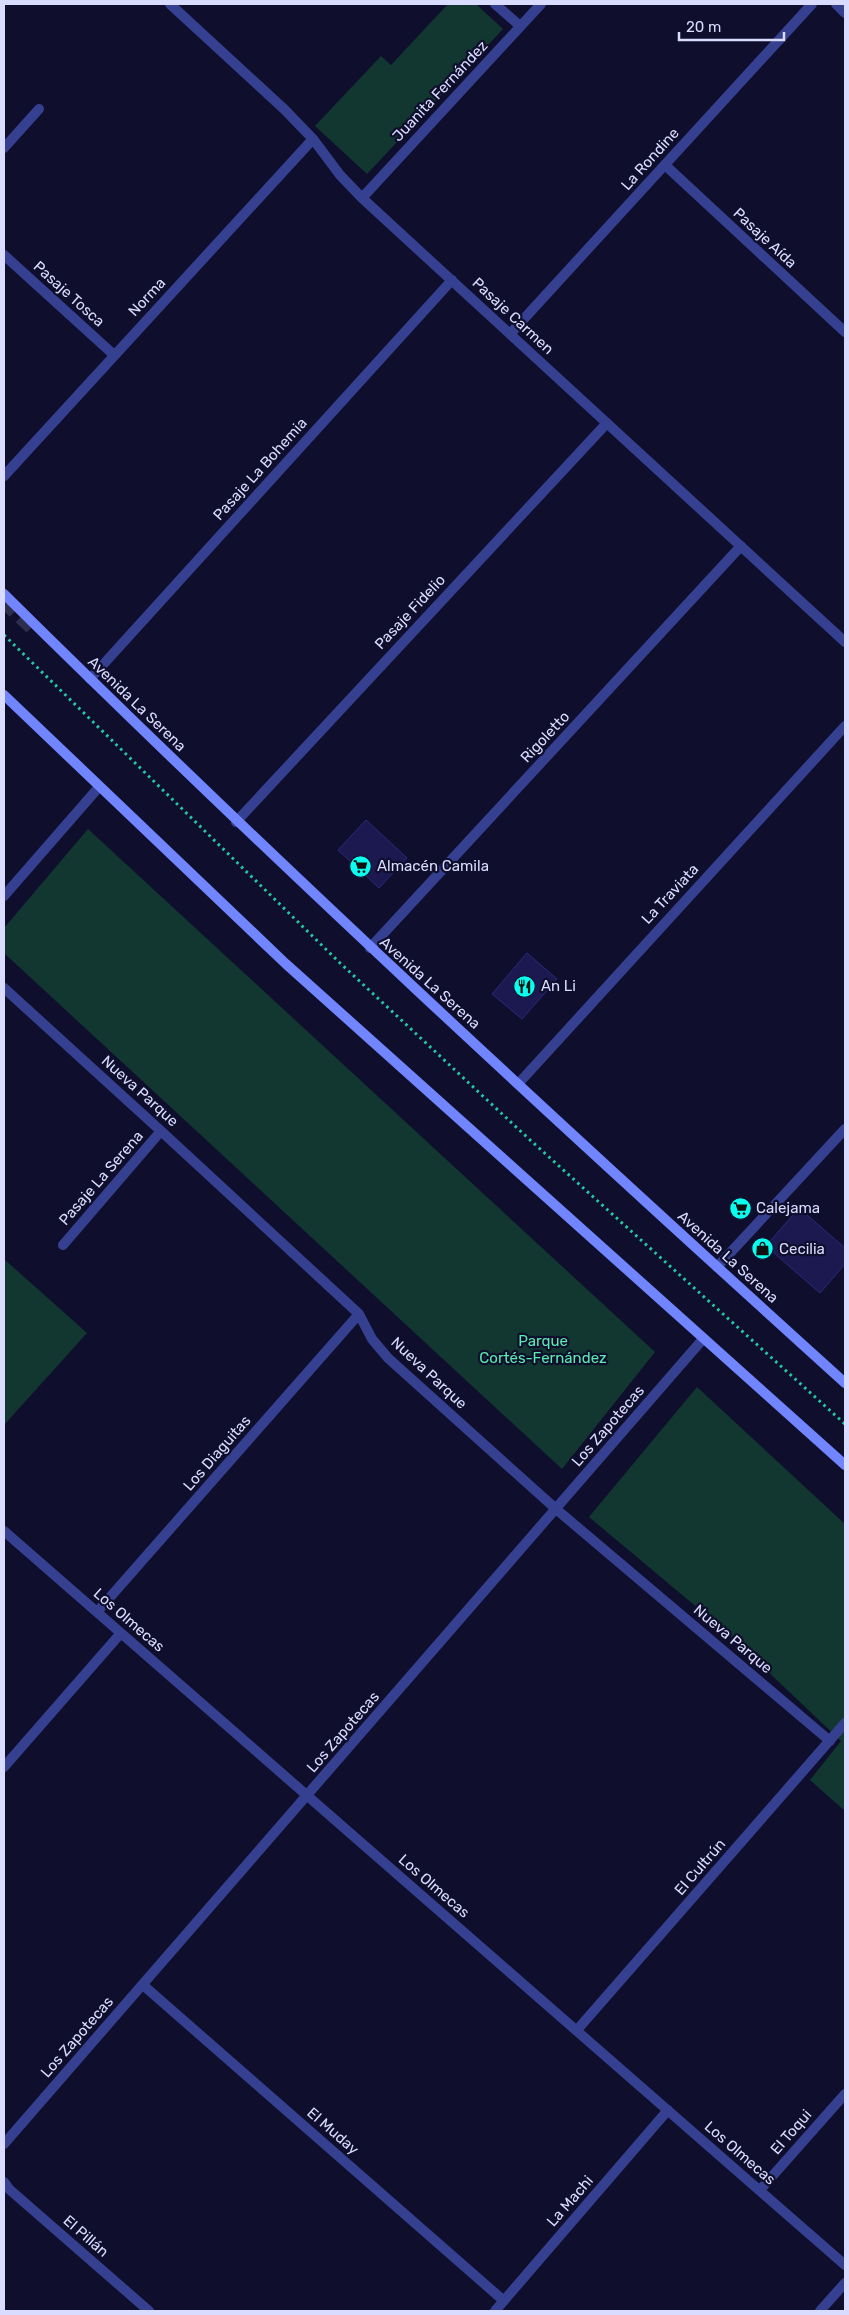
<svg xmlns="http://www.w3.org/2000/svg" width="849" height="2315" viewBox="0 0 849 2315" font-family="Rubik,sans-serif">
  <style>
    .green { fill: #113730 }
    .building { fill: #1b194f; stroke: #2c297d }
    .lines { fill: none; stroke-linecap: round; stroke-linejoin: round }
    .motorway-tunnel { stroke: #2d2e4c; stroke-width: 15; stroke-dasharray: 15 8; stroke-linecap: butt }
    .path { stroke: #25c9a4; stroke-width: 3; stroke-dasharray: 2.5 4; stroke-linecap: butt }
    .minor { stroke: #354190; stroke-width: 10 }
    .secondary { stroke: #7185ff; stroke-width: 10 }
    .labels { text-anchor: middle; stroke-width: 4.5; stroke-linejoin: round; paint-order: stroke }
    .street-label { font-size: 15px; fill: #dadcff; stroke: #0f0f2d }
    .poi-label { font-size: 15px; fill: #dadcff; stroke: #0f0f2d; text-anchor: start }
    .park-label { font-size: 15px; fill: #5aebaf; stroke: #0f0f2d }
  </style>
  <rect width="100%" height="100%" fill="#0f0f2d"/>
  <path class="green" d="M448,4H476L503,29L367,174L315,126L381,56L391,65Z
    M88,829L655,1352L562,1469L4,953V928Z
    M4,1259L87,1333L4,1425Z
    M697,1387L845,1524V1811L810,1780L841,1741L724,1630L589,1517Z"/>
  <path class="building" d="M366,820L407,858L379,888L338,850Z
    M527,953L557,979L522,1019L492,994Z
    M799,1208L845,1248V1264L820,1293L766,1246Z"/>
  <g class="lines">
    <path class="motorway-tunnel" d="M4,601L34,629"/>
    <path class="path" d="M4,635L339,962L529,1139L845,1424"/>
    <path class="minor" d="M170,4L284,109L313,139L340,175L362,198L845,642
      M495,4L520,26
      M836,4L845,13
      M4,148L39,109
      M665,165L845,332
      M362,198L541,4
      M4,255L114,355
      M510,334L812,4
      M4,476L313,139
      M90,679L452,280
      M236,822L607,423
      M4,896L99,787
      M370,948L741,546
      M4,988L161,1131L359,1314L372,1339L388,1358L556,1509L830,1741
      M518,1084L845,726
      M63,1245L161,1131
      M717,1267L845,1129
      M4,1531L845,2265
      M97,1612L359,1314
      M4,1767L121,1633
      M143,1985L504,2301
      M577,2030L845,1723
      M4,2144L703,1339
      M4,2182L9,2189L149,2311
      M760,2190L845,2094
      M495,2311L668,2110
      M820,2311L845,2283"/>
    <path class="secondary" d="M4,594C277,864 560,1125 845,1383
      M4,695L286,964L845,1465"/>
  </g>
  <defs>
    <symbol id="supermarket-disc" viewBox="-11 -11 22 22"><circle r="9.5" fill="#06ffef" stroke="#0f0f2d"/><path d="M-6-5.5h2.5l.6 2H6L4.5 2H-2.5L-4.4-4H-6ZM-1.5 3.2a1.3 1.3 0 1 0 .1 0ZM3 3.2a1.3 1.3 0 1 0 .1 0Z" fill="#111"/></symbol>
    <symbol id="restaurant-disc" viewBox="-11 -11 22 22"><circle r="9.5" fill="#06ffef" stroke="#0f0f2d"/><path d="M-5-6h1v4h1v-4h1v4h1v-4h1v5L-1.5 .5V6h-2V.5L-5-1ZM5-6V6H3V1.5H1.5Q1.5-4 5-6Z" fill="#111"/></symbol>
    <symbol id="shop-disc" viewBox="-11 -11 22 22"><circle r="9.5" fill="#06ffef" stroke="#0f0f2d"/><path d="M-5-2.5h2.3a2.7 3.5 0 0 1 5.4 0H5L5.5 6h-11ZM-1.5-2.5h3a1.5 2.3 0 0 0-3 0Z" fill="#111"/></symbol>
  </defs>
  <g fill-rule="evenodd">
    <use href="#supermarket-disc" x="348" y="854" width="25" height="25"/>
    <use href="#restaurant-disc" x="512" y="974" width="25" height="25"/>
    <use href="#supermarket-disc" x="728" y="1196" width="25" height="25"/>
    <use href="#shop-disc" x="750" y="1236" width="25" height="25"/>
  </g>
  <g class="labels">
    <g class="street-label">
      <text transform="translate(440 91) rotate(-47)" y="5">Juanita Fernández</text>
      <text transform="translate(650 159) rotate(-48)" y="5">La Rondine</text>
      <text transform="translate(765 238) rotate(43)" y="5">Pasaje Aída</text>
      <text transform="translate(69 294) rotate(42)" y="5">Pasaje Tosca</text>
      <text transform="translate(147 297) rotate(-47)" y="5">Norma</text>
      <text transform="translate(513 316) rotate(43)" y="5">Pasaje Carmen</text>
      <text transform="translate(260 469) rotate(-48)" y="5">Pasaje La Bohemia</text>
      <text transform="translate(410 612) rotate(-47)" y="5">Pasaje Fidelio</text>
      <text transform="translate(137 704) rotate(44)" y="5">Avenida La Serena</text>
      <text transform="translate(545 737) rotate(-47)" y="5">Rigoletto</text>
      <text transform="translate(670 894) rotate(-47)" y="5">La Traviata</text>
      <text transform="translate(430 983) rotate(42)" y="5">Avenida La Serena</text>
      <text transform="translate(140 1091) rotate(42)" y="5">Nueva Parque</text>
      <text transform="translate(101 1178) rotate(-49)" y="5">Pasaje La Serena</text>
      <text transform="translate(728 1257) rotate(42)" y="5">Avenida La Serena</text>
      <text transform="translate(429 1373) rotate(43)" y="5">Nueva Parque</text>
      <text transform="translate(608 1426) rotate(-49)" y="5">Los Zapotecas</text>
      <text transform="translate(217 1453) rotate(-49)" y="5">Los Diaguitas</text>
      <text transform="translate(129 1620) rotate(41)" y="5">Los Olmecas</text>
      <text transform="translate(733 1639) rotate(40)" y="5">Nueva Parque</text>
      <text transform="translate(343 1732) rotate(-49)" y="5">Los Zapotecas</text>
      <text transform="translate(700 1867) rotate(-49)" y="5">El Cultrún</text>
      <text transform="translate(434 1886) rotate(41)" y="5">Los Olmecas</text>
      <text transform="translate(77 2037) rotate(-49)" y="5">Los Zapotecas</text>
      <text transform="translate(333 2131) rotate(41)" y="5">El Muday</text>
      <text transform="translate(791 2132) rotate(-49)" y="5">El Toqui</text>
      <text transform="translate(740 2153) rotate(41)" y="5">Los Olmecas</text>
      <text transform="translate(570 2201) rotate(-49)" y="5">La Machi</text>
      <text transform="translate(86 2236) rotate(41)" y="5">El Pillán</text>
    </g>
    <g class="poi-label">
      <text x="377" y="871">Almacén Camila</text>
      <text x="541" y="991">An Li</text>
      <text x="756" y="1213">Calejama</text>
      <text x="779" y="1254">Cecilia</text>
    </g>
    <g class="park-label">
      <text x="543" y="1346">Parque<tspan x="543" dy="17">Cortés-Fernández</tspan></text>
    </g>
  </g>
  <rect width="849" height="2315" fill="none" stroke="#dadcff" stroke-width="10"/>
  <path d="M679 32v8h105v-8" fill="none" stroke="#dadcff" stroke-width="2.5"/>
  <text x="686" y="32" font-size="15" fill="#dadcff" stroke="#0f0f2d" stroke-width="4" paint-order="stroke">20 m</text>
</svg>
